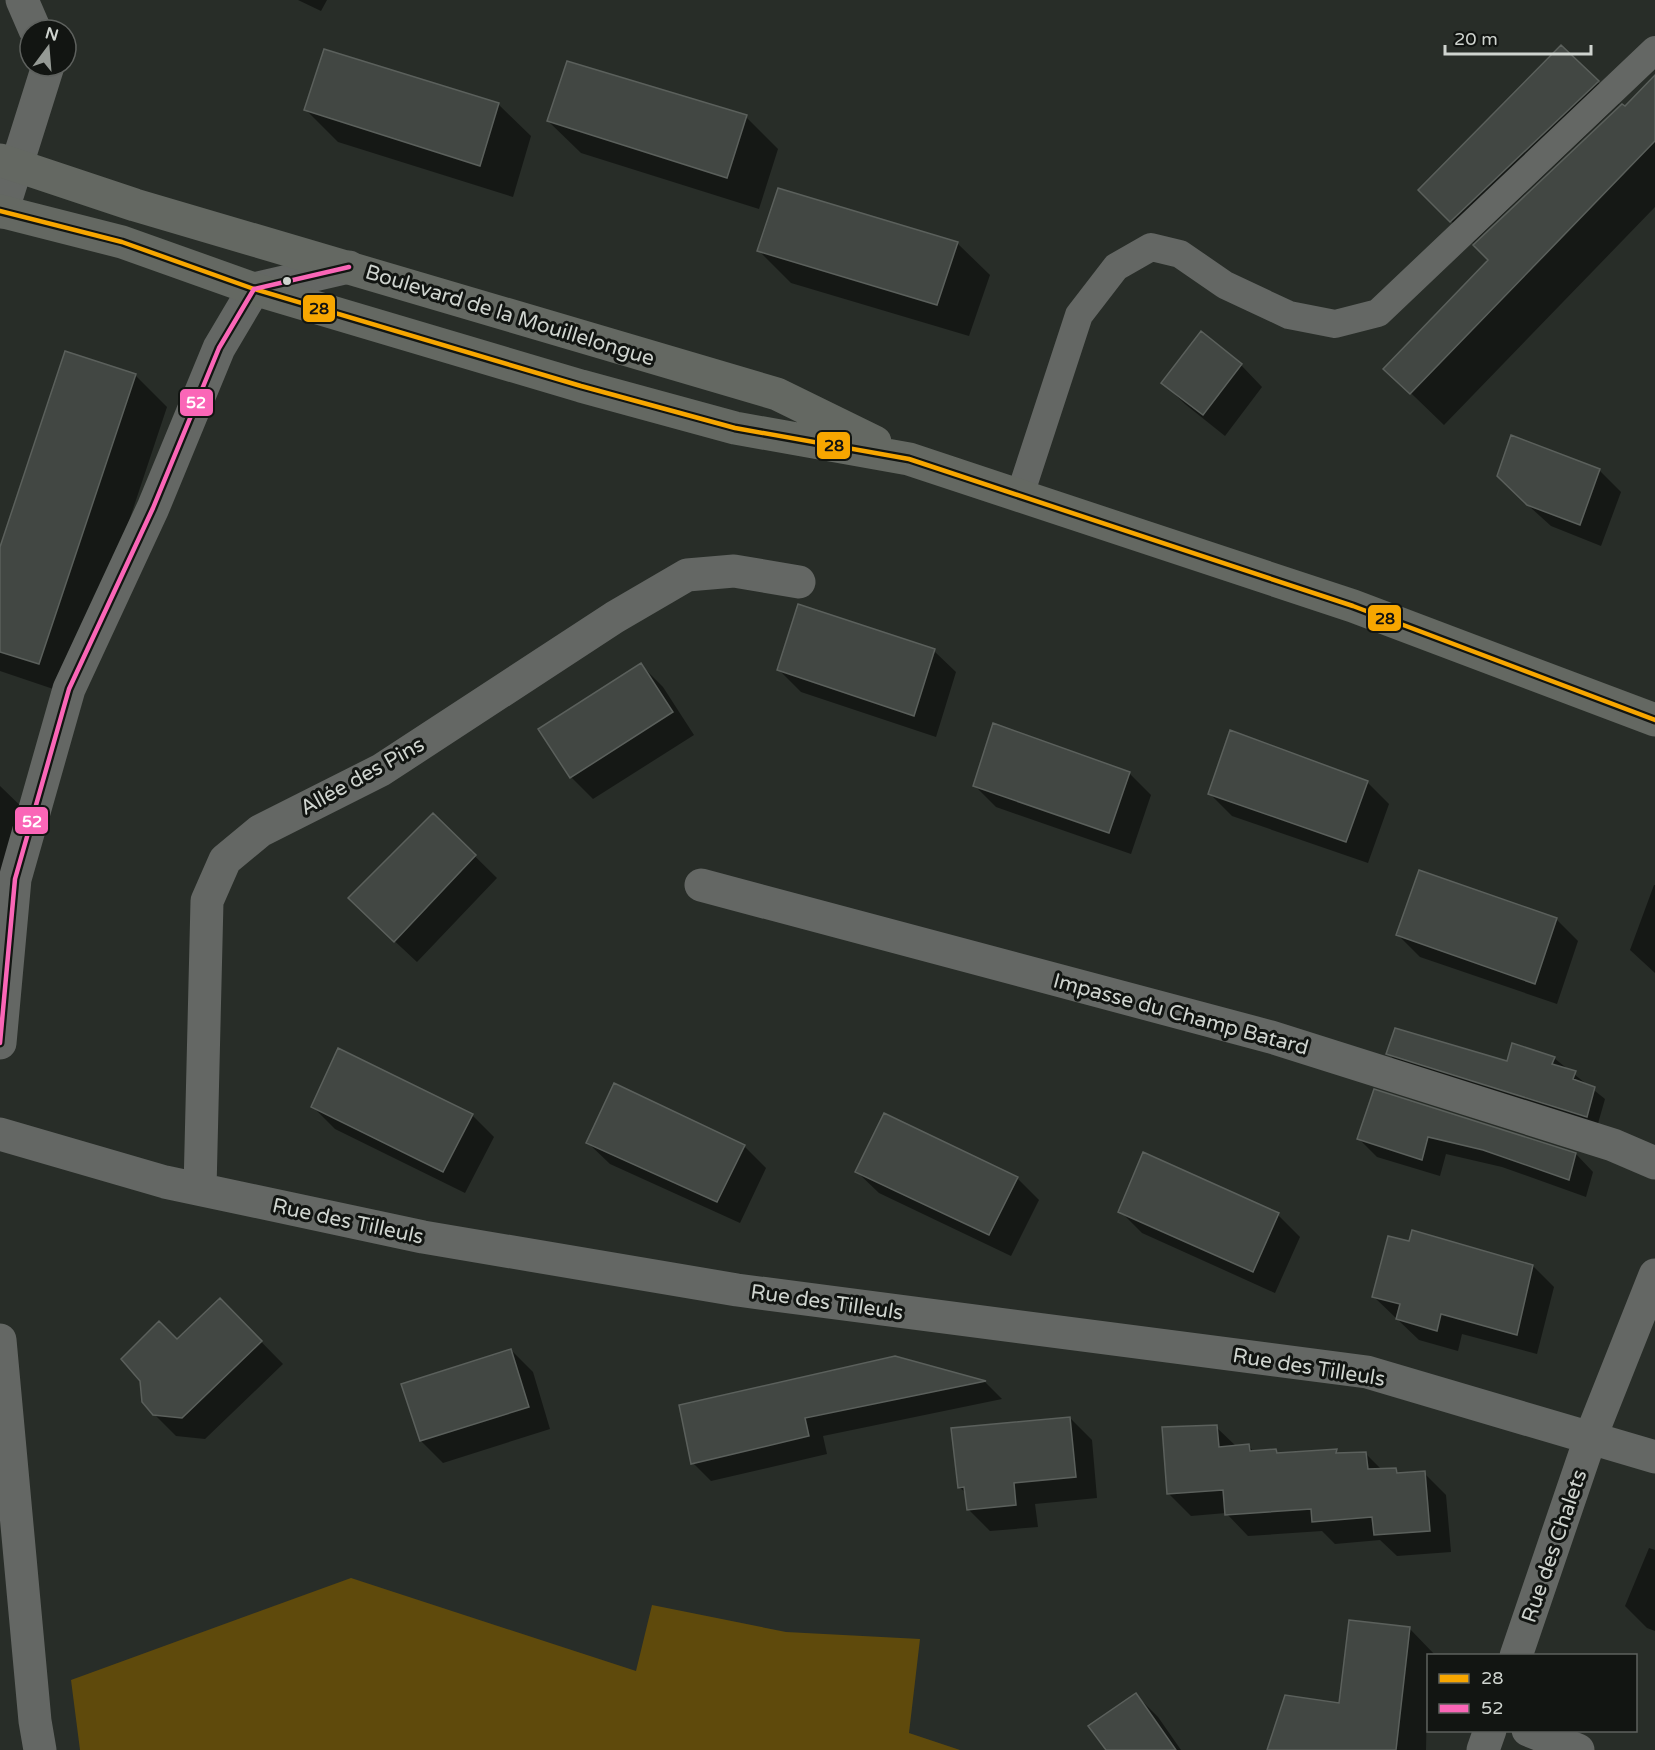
<svg xmlns="http://www.w3.org/2000/svg" width="1655" height="1750" viewBox="0 0 1655 1750" font-family="'Varela Round',sans-serif">
  <style>
    .green { fill: #5f4a0c }
    .shadow { fill: #0007 }
    .building { fill: #424743; stroke: #5b605c; stroke-width: 1.5 }
    .lines { fill: none; stroke-linecap: round; stroke-linejoin: round }
    .lane { stroke: #646764; stroke-width: 28 }
    .street { stroke: #646764; stroke-width: 33 }
    .secondary { stroke: #646862; stroke-width: 33 }
    .bus-1-casing { stroke: #121512; stroke-width: 9 }
    .bus-2-casing { stroke: #121512; stroke-width: 9 }
    .bus-1 { stroke: #f7a600; stroke-width: 4.5 }
    .bus-2 { stroke: #fa66b7; stroke-width: 4.5 }
    .bus-dot { fill: #cfd4cf; stroke: #121512; stroke-width: 2 }
    .labels { text-anchor: middle; stroke-width: 6; stroke-linejoin: round; paint-order: stroke }
    .street-label { font-size: 21px; fill: #cfd4cf; stroke: #121512 }
    .line-badge { stroke: #121512; stroke-width: 2 }
    .badge-label { font-size: 16px; text-anchor: middle; font-weight: bold; fill: #fff }
    .pale-badge-label { font-size: 16px; text-anchor: middle; font-weight: bold; fill: #111 }
  </style>
  <rect width="100%" height="100%" fill="#282d28"/>
  <path class="green" d="M351,1578L636,1671L652,1605L786,1632L920,1639L909,1733L960,1750H80L71,1680Z"/>
  <path class="shadow" d="M298,0H327L321,11Z
    M1655,77V207L1444,425L1386,369L1490,260Z
    M1598,82L1619,104L1473,243L1420,190Z
    M498,104L531,136L513,197L338,142L306,110Z
    M746,117L778,149L759,209L581,153L548,121Z
    M957,243L990,275L969,336L791,283L759,251Z
    M1241,365L1262,387L1225,436L1185,404L1163,383Z
    M135,375L167,407L71,695L0,671V552Z
    M1599,470L1621,492L1601,546L1551,526L1520,498Z
    M934,651L956,672L936,737L801,692L779,670Z
    M641,665L663,687L694,735L593,799L571,777L540,729Z
    M1129,773L1151,795L1131,854L996,807L974,785Z
    M1367,782L1389,804L1368,863L1232,816L1210,794Z
    M0,786L31,816L0,910Z
    M433,815L497,878L417,962L372,920Z
    M1654,885H1655V973L1630,950Z
    M1556,919L1578,941L1557,1004L1420,957L1398,935Z
    M1388,1053L1508,1063L1554,1058L1605,1099L1597,1127L1399,1064Z
    M1375,1091L1576,1154L1593,1172L1586,1197L1502,1167L1446,1154L1440,1176L1377,1157L1359,1139Z
    M313,1107L472,1115L494,1137L465,1193L335,1129Z
    M588,1143L744,1146L766,1168L740,1223L610,1164Z
    M857,1172L1017,1178L1039,1200L1011,1256L879,1193Z
    M1120,1211L1278,1215L1300,1237L1275,1293L1142,1233Z
    M1533,1266L1554,1287L1537,1354L1462,1334L1458,1351L1419,1340L1374,1297Z
    M220,1300L283,1364L205,1439L176,1436L154,1414Z
    M511,1350L533,1372L550,1429L443,1463L421,1441Z
    M895,1358L985,1382L1002,1399L823,1436L827,1454L711,1481L693,1463Z
    M1070,1418L1092,1440L1097,1498L1035,1504L1038,1527L990,1531L968,1509L967,1494L959,1487Z
    M1216,1427L1237,1447L1249,1446L1254,1452L1276,1450L1280,1455L1336,1451L1340,1455L1365,1453L1382,1470H1396L1401,1475L1424,1473L1446,1495L1451,1552L1397,1556L1380,1540L1335,1544L1322,1531L1248,1536L1226,1513L1191,1516L1169,1494Z
    M1649,1548L1655,1550V1631L1647,1628L1625,1606Z
    M1409,1628L1436,1656H1428L1426,1750H1269L1340,1705Z
    M1136,1695L1158,1717L1181,1750H1108Z"/>
  <path class="building" d="M1561,45L1599,81L1450,222L1418,190Z
    M324,49L499,103L480,166L304,110Z
    M567,61L747,115L727,178L547,121Z
    M1655,75V141L1410,394L1383,369L1488,260L1473,245L1622,104L1625,106Z
    M778,188L958,242L937,305L757,251Z
    M1201,331L1242,364L1203,415L1161,383Z
    M65,351L136,374L39,664L0,652V547Z
    M1511,435L1600,469L1580,525L1527,505L1497,476Z
    M798,604L935,649L914,716L777,670Z
    M641,663L673,712L570,778L538,729Z
    M993,723L1130,772L1109,833L973,786Z
    M1230,730L1368,781L1346,842L1208,794Z
    M433,813L476,855L394,942L348,898Z
    M1419,870L1557,918L1535,984L1396,935Z
    M1395,1028L1507,1061L1512,1043L1555,1057L1552,1064L1576,1071L1573,1079L1595,1087L1587,1117L1386,1054Z
    M338,1048L473,1114L443,1172L311,1107Z
    M614,1083L745,1145L717,1202L586,1143Z
    M1374,1089L1576,1153L1569,1180L1483,1150L1428,1137L1422,1160L1357,1139Z
    M884,1113L1018,1177L989,1235L855,1172Z
    M1143,1152L1279,1213L1253,1272L1118,1212Z
    M1412,1230L1533,1265L1517,1335L1441,1314L1437,1331L1396,1319L1400,1304L1372,1297L1388,1236L1409,1241Z
    M220,1298L262,1341L182,1418L153,1415L142,1402L140,1381L121,1359L159,1321L177,1339Z
    M511,1349L529,1407L420,1441L401,1384Z
    M895,1356L986,1381L805,1418L809,1436L691,1464L679,1405Z
    M1070,1417L1076,1477L1014,1483L1016,1505L967,1510L964,1487L958,1488L951,1428Z
    M1217,1425L1219,1447L1249,1444L1250,1451L1276,1449L1277,1453L1337,1449L1336,1453L1366,1452L1368,1469L1396,1468L1397,1473L1425,1471L1430,1531L1374,1535L1372,1517L1312,1522L1311,1509L1225,1515L1223,1490L1167,1494L1162,1427Z
    M1349,1620L1410,1627L1396,1750H1267L1285,1695L1339,1703Z
    M1136,1693L1176,1750H1106L1088,1726Z"/>
  <g class="lines">
    <path class="lane" d="M1020,495L1079,315L1116,267L1151,247L1180,254L1225,285L1289,315L1335,324L1378,313L1655,50"/>
    <path class="street" d="M22,0L35,30
      M2,212L48,66
      M701,885L1271,1037L1613,1145L1655,1163
      M0,1043L15,879L69,689L153,508L219,348L254,289L349,267
      M0,1134L165,1182L423,1237L737,1290L1367,1372L1655,1457
      M200,1189L207,901L225,860L260,831L381,770L615,617L687,575L734,571L799,582
      M0,1340L35,1721L40,1750
      M1516,1656L1591,1436L1655,1275
      M1528,1730L1578,1750
      M1483,1750L1490,1730"/>
    <path class="secondary" d="M0,160L135,205L777,394L875,442
      M0,211L122,242L254,289L581,386L735,428L909,459L1353,606L1655,720"/>
    <defs>
      <path id="bus-1" d="M0,211L122,242L254,289L581,386L735,428L909,459L1353,606L1655,720"/>
      <path id="bus-2" d="M0,1043L15,879L69,689L153,508L219,348L254,289L349,267"/>
    </defs>
    <use href="#bus-1" class="bus-1-casing"/>
    <use href="#bus-2" class="bus-2-casing"/>
    <use href="#bus-1" class="bus-1"/>
    <use href="#bus-2" class="bus-2"/>
  </g>
  <circle class="bus-dot" cx="287" cy="281" r="5"/>
  <g class="labels">
    <g class="street-label">
      <text transform="translate(510 315) rotate(17)" y="7">Boulevard de la Mouillelongue</text>
      <text transform="translate(362 776) rotate(-29)" y="7">Allée des Pins</text>
      <text transform="translate(1181 1014) rotate(15)" y="7">Impasse du Champ Batard</text>
      <text transform="translate(348 1221) rotate(12)" y="7">Rue des Tilleuls</text>
      <text transform="translate(827 1302) rotate(8)" y="7">Rue des Tilleuls</text>
      <text transform="translate(1309 1367) rotate(9)" y="7">Rue des Tilleuls</text>
      <text transform="translate(1554 1546) rotate(-71)" y="7">Rue des Chalets</text>
    </g>
  </g>
  <g class="line-badge">
    <rect x="302" y="294" width="34" height="29" rx="6" fill="#f7a600"/>
    <rect x="179" y="388" width="35" height="29" rx="6" fill="#fa66b7"/>
    <rect x="816" y="431" width="35" height="29" rx="6" fill="#f7a600"/>
    <rect x="1367" y="604" width="35" height="28" rx="6" fill="#f7a600"/>
    <rect x="14" y="806" width="35" height="29" rx="6" fill="#fa66b7"/>
  </g>
  <g class="badge-label">
    <text x="196" y="408">52</text>
    <text x="32" y="827">52</text>
  </g>
  <g class="pale-badge-label">
    <text x="319" y="314">28</text>
    <text x="834" y="451">28</text>
    <text x="1385" y="624">28</text>
  </g>
  <rect x="1427" y="1654" width="210" height="78" fill="#121512" stroke="#5e615e" stroke-width="1.5"/>
  <rect x="1439" y="1674" width="30" height="9" fill="#f7a600" stroke="#5e615e" stroke-width="1.5"/>
  <text x="1481" y="1684" font-size="18" fill="#cfd4cf">28</text>
  <rect x="1439" y="1704" width="30" height="9" fill="#fa66b7" stroke="#5e615e" stroke-width="1.5"/>
  <text x="1481" y="1714" font-size="18" fill="#cfd4cf">52</text>
  <g transform="translate(48 48) rotate(16)"><circle r="28" fill="#121512" stroke="#5e615e" stroke-width="1.5"/>
  <path d="M0-4.5L10 22L0 15L-10 22Z" fill="#959a95"/>
  <text y="-9" font-size="16" font-weight="bold" text-anchor="middle" fill="#cfd4cf">N</text>
  </g>
  <path d="M1445 45v9h146v-9" fill="none" stroke="#cfd4cf" stroke-width="3"/>
  <text x="1454" y="45" font-size="18" fill="#cfd4cf" stroke="#121512" stroke-width="4.5" paint-order="stroke">20 m</text>
</svg>
